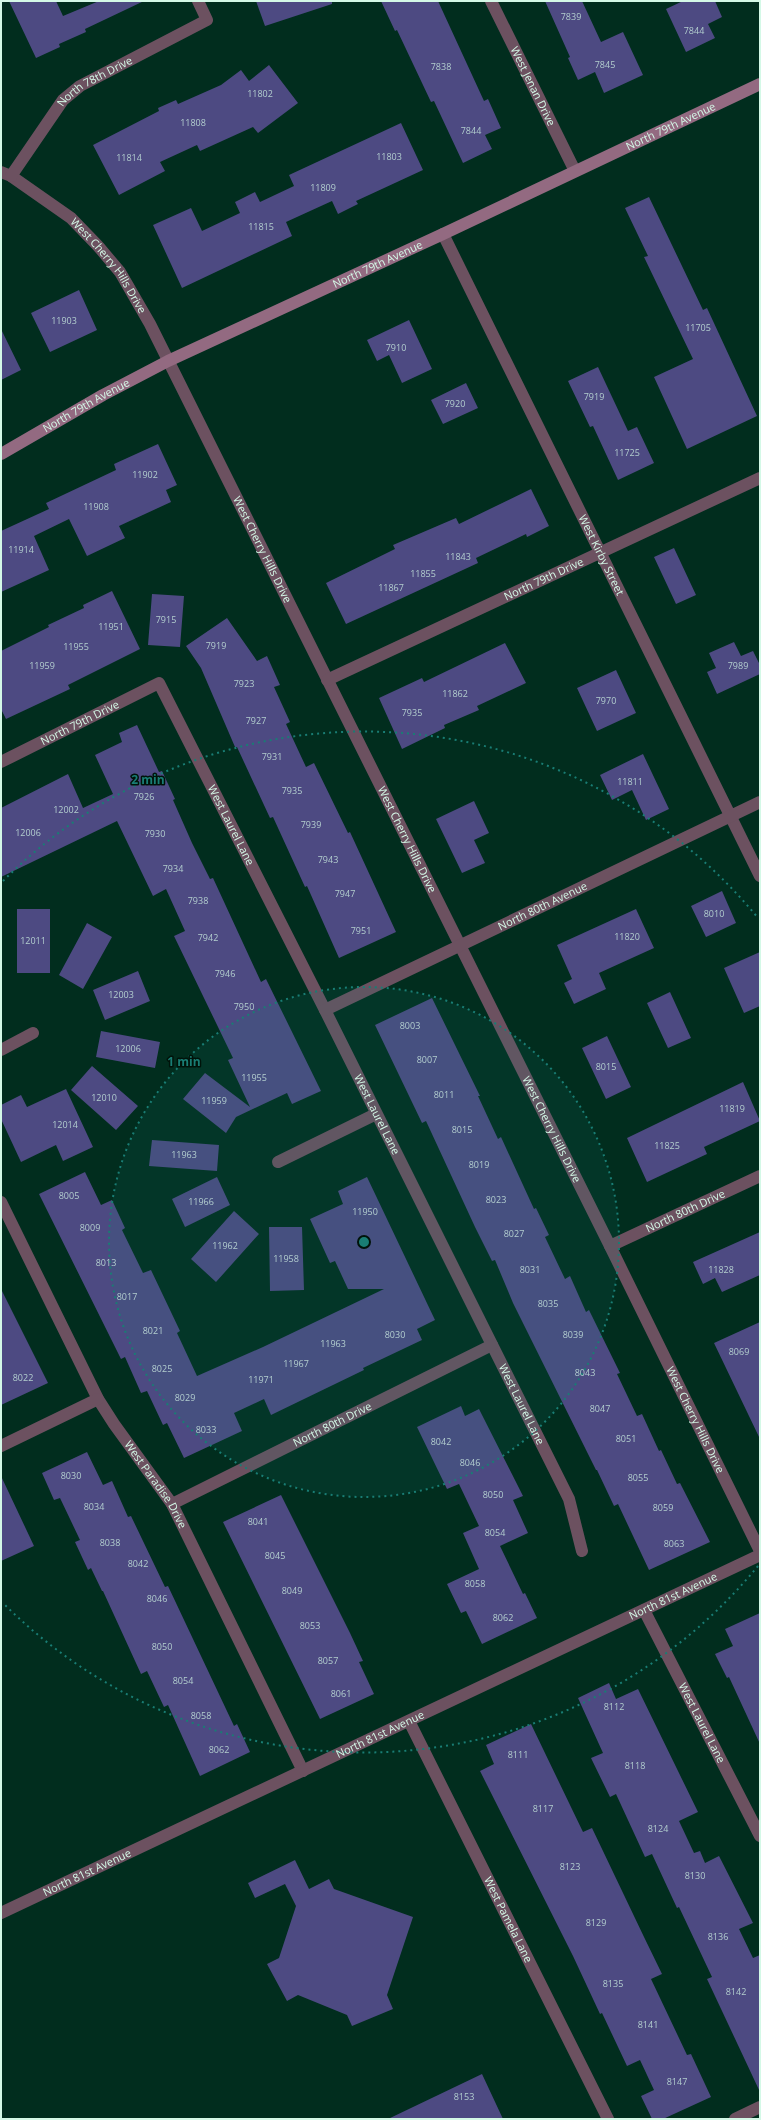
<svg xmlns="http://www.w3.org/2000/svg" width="761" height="2120" viewBox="0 0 761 2120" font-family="'Open Sans',sans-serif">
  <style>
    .building { fill: #4d4a82 }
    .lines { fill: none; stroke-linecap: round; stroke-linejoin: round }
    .street { stroke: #6c5160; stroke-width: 12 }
    .secondary { stroke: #936a81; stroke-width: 12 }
    .ring { fill: none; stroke: #197d74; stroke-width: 2; stroke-dasharray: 2 4 }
    .labels { text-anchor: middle; stroke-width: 3; stroke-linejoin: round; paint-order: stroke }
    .number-label { font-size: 9px; fill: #b2cdce }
    .street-label { font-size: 11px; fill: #d4f9e7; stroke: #00130a }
    .centre { fill: #197d74; stroke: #00130a; stroke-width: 2 }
    .ring-label { font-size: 12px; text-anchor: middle; font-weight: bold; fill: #197d74; stroke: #00130a; stroke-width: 3; stroke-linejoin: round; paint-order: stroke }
  </style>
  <rect width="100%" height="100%" fill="#012d1e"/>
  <path class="building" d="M9,1H56L63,16L99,1H144L85,29L86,32L59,44L60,47L36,58Z
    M256,1H332V4L265,26Z
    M381,1H438L484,101L488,99L501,128L485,135L492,149L463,163L434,101L431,102L397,30L395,31Z
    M545,1H582L601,42L623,32L643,75L604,93L595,72L578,80L568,58L570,57Z
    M683,1H715L722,17L708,24L715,38L686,52L666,9Z
    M269,65L298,103L258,133L253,127L200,151L197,145L160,162L165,171L119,195L93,145L159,111L158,108L176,100L178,104L221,85L241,70L249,81Z
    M401,123L423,170L356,201L358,204L338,214L332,201L286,222L292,236L182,288L153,225L191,208L202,231L240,213L235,202L255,192L260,202L294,186L289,175Z
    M649,197L703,310L707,308L757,416L687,449L654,377L693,359L644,257L648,256L625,208Z
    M79,290L97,330L50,352L31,313Z
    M409,320L432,369L402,383L389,355L377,361L367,340Z
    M1,329L21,370L1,380Z
    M598,367L628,431L637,427L654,463L618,480L593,426L590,427L568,381Z
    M466,383L478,408L443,424L431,400Z
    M158,444L177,485L166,490L171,502L119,526L125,538L87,556L69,519L34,536L49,570L1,592V531L49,509L46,503L116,470L114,464Z
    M531,489L549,526L527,537L526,534L476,558L478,563L346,624L326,583L395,549L393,545L456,518L459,524Z
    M674,548L696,595L676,604L654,557Z
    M112,591L140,649L68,685L70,689L6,719L1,709V651L49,627L48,625L84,608L83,605Z
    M152,594L184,596L180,647L148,645Z
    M227,618L257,661L267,656L280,685L274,687L290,722L286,724L306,767L314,763L348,833L350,832L396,932L339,958L307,886L305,887L273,817L270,818L237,747H235L201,668L186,646Z
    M734,642L741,656L753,651L760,665V674L717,694L707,672L716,668L709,653Z
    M505,643L526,683L477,706L479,710L444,725L445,728L402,749L379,698L422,678L424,682Z
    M616,670L636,713L597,731L577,688Z
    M137,725L159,772L162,771L175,799L173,800L192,843L210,879L213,878L261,982L266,979L321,1091L292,1104L287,1093L236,1117L226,1133L183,1099L205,1073L250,1107L228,1060L233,1058L174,936L185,931L166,889L153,896L117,821L1,877V808L68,774L83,808L113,794L95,755L122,742L119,733Z
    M643,754L669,809L646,820L632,790L612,800L600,775Z
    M474,801L489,833L474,840L485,863L462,873L436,819Z
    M722,891L736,923L706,937L691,906Z
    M17,909H50V973H17Z
    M636,909L654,948L599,973L606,989L574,1004L564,983L572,979L557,945Z
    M87,923L112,937L83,989L59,975Z
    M760,952V1006L744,1013L724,968Z
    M138,971L150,1001L105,1020L93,990Z
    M670,992L691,1038L668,1048L647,1003Z
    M432,998L480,1096H478L498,1139L501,1137L534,1209L536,1208L549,1235L545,1237L565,1279L570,1276L586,1312L589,1310L620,1373L617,1374L637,1416L642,1414L659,1451L661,1450L677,1484L680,1483L710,1542L649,1570L618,1504L614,1506L597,1470H596L513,1303L495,1260L492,1261L475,1227L426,1121L422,1123L375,1025Z
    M101,1031L160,1042L155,1068L96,1057Z
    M607,1036L631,1087L606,1099L582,1048Z
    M92,1066L138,1106L116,1130L71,1090Z
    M743,1082L760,1121L704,1147L707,1154L647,1182L627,1138Z
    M66,1089L93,1147L63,1161L56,1145L21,1162L1,1119V1105L21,1095L27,1107Z
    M152,1140L219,1145L217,1171L149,1166Z
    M85,1172L101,1205L112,1200L125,1228L122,1230L143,1273L151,1270L180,1331L177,1333L197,1376L263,1347L384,1289H348L335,1261L330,1263L310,1219L343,1204L338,1191L367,1177L435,1320L417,1329L422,1340L363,1368L364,1370L271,1415L264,1399L234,1413L242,1431L184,1458L167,1423L163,1425L147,1391L141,1393L125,1357L121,1359L39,1194Z
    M217,1177L230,1205L185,1227L172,1199Z
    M234,1211L259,1234L216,1282L191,1259Z
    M269,1227H302L304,1290L270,1291Z
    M760,1232V1275L722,1292L715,1278L703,1284L693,1262Z
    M1,1289L48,1383L1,1405Z
    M760,1322V1439L714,1343Z
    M461,1406L465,1416L479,1409L523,1496L513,1500L528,1533L500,1546L523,1594L525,1593L537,1618L482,1644L466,1611L461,1613L447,1584L479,1569L463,1533L479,1526L459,1484L447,1489L417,1427Z
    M87,1452L103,1485L112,1481L128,1517L131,1516L165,1587L168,1586L234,1726L237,1724L250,1752L200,1776L168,1705L164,1707L147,1671L141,1674L103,1591H102L91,1568L88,1570L75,1542L80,1540L60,1498L54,1500L42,1473Z
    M1,1476L34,1546L1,1561Z
    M281,1495L350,1633L363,1661L359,1662L374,1694L320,1719L223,1522Z
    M760,1613V1744L729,1677L727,1678L715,1654L733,1646L725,1629Z
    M609,1683L616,1699L638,1689L698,1812L679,1821L694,1853L700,1851L705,1863L719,1856L753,1923L739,1929L753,1958L760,1955V2092L707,1979L712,1977L679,1907L677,1908L652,1854L645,1857L616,1794L610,1797L591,1758L603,1753L578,1698Z
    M531,1724L583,1832L592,1828L644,1937L662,1974L651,1979L687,2055L691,2054L711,2097L663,2119H652L641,2096L654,2090L640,2060L627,2066L602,2013L600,2014L573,1956L480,1771L494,1764L486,1745Z
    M295,1860L309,1889L329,1879L334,1889L413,1917L387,1995L393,2009L352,2026L347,2015L298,1995L287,2001L267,1964L279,1958L296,1906L285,1884L255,1898L248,1883Z
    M482,2074L503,2119H388Z"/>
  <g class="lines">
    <g class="street">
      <path id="s1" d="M491,1L575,171"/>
      <path id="s2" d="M1,172L11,176L71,218L98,246L120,272L150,324L610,1246L760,1551"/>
      <path id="s3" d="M11,176L63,100L80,86L207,20L198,1"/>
      <path id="s4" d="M443,234L760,876"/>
      <path id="s5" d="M327,680L760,478"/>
      <path id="s6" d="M1,762L159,683L325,1010L569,1499L582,1551"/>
      <path id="s7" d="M325,1010L760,802"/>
      <path d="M1,1050L33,1033"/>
      <path d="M278,1162L376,1114"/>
      <path id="s8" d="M1,1202L98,1399L114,1424L172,1504L303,1771"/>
      <path id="s9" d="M610,1246L760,1176"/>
      <path d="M1,1446L98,1399"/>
      <path id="s10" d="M172,1504L492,1345"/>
      <path id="s11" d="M644,1610L760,1836"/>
      <path id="s12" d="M409,1721L608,2119"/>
      <path id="s13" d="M1,1913L760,1555"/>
      <path d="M735,2119L760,2107"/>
    </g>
    <path class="secondary" id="s14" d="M1,454L103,395L168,361L443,234L760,84"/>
  </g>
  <circle cx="364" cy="1242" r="255" fill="#197d74" fill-opacity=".12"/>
  <g class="ring">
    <circle cx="364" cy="1242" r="255"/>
    <path d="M758 1566A510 510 0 0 1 3 1603M3 881A510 510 0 0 1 758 918"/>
  </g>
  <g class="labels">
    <g class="number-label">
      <text x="571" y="20">7839</text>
      <text x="694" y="34">7844</text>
      <text x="605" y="68">7845</text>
      <text x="441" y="70">7838</text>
      <text x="260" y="97">11802</text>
      <text x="193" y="126">11808</text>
      <text x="471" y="134">7844</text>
      <text x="389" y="160">11803</text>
      <text x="129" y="161">11814</text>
      <text x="323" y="191">11809</text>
      <text x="261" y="230">11815</text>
      <text x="64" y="324">11903</text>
      <text x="698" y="331">11705</text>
      <text x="396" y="351">7910</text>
      <text x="594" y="400">7919</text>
      <text x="455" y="407">7920</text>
      <text x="627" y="456">11725</text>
      <text x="145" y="478">11902</text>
      <text x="96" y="510">11908</text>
      <text x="21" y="553">11914</text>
      <text x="458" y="560">11843</text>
      <text x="423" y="577">11855</text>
      <text x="391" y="591">11867</text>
      <text x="166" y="623">7915</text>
      <text x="111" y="630">11951</text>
      <text x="216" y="649">7919</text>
      <text x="76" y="650">11955</text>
      <text x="42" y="669">11959</text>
      <text x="738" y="669">7989</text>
      <text x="244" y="687">7923</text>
      <text x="455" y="697">11862</text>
      <text x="606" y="704">7970</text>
      <text x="412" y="716">7935</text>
      <text x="256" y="724">7927</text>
      <text x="272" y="760">7931</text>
      <text x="630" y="785">11811</text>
      <text x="292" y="794">7935</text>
      <text x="144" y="800">7926</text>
      <text x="66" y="813">12002</text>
      <text x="311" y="828">7939</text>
      <text x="28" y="836">12006</text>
      <text x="155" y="837">7930</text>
      <text x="328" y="863">7943</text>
      <text x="173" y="872">7934</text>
      <text x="345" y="897">7947</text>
      <text x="198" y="904">7938</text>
      <text x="714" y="917">8010</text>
      <text x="361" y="934">7951</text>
      <text x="627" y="940">11820</text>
      <text x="208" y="941">7942</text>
      <text x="33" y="944">12011</text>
      <text x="225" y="977">7946</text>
      <text x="121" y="998">12003</text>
      <text x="244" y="1010">7950</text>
      <text x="410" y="1029">8003</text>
      <text x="128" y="1052">12006</text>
      <text x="427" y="1063">8007</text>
      <text x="606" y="1070">8015</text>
      <text x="254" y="1081">11955</text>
      <text x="444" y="1098">8011</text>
      <text x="104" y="1101">12010</text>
      <text x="214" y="1104">11959</text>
      <text x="732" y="1112">11819</text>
      <text x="65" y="1128">12014</text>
      <text x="462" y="1133">8015</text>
      <text x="667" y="1149">11825</text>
      <text x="184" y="1158">11963</text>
      <text x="479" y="1168">8019</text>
      <text x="69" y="1199">8005</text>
      <text x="496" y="1203">8023</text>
      <text x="201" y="1205">11966</text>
      <text x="365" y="1215">11950</text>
      <text x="90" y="1231">8009</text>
      <text x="514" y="1237">8027</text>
      <text x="225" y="1249">11962</text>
      <text x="286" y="1262">11958</text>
      <text x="106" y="1266">8013</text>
      <text x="530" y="1273">8031</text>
      <text x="721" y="1273">11828</text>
      <text x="127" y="1300">8017</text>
      <text x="548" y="1307">8035</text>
      <text x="153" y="1334">8021</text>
      <text x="395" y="1338">8030</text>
      <text x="573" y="1338">8039</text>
      <text x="333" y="1347">11963</text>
      <text x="739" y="1355">8069</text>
      <text x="296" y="1367">11967</text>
      <text x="162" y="1372">8025</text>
      <text x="585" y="1376">8043</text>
      <text x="23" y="1381">8022</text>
      <text x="261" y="1383">11971</text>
      <text x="185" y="1401">8029</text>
      <text x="600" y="1412">8047</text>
      <text x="206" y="1433">8033</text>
      <text x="626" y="1442">8051</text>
      <text x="441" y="1445">8042</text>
      <text x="470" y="1466">8046</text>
      <text x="71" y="1479">8030</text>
      <text x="638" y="1481">8055</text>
      <text x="493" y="1498">8050</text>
      <text x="94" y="1510">8034</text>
      <text x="663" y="1511">8059</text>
      <text x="258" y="1525">8041</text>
      <text x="495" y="1536">8054</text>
      <text x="110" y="1546">8038</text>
      <text x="674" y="1547">8063</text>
      <text x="275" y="1559">8045</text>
      <text x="138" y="1567">8042</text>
      <text x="475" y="1587">8058</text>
      <text x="292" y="1594">8049</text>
      <text x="157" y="1602">8046</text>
      <text x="503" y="1621">8062</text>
      <text x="310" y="1629">8053</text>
      <text x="162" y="1650">8050</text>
      <text x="328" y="1664">8057</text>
      <text x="183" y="1684">8054</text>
      <text x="341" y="1697">8061</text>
      <text x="614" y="1710">8112</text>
      <text x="201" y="1719">8058</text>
      <text x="219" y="1753">8062</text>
      <text x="518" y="1758">8111</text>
      <text x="635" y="1769">8118</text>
      <text x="543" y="1812">8117</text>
      <text x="658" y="1832">8124</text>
      <text x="570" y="1870">8123</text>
      <text x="695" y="1879">8130</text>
      <text x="596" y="1926">8129</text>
      <text x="718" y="1940">8136</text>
      <text x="613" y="1987">8135</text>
      <text x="736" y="1995">8142</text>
      <text x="648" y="2028">8141</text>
      <text x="677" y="2085">8147</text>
      <text x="464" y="2100">8153</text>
    </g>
    <g class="street-label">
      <text dy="4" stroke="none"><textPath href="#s3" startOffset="129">North 78th Drive</textPath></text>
      <text dy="4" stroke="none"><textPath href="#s1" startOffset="95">West Jenan Drive</textPath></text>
      <text dy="4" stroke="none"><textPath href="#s14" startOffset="746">North 79th Avenue</textPath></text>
      <text dy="4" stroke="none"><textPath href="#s14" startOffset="422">North 79th Avenue</textPath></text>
      <text dy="4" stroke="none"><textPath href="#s2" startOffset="145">West Cherry Hills Drive</textPath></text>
      <text dy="4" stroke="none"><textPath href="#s14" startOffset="98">North 79th Avenue</textPath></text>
      <text dy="4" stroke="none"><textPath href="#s2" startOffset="469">West Cherry Hills Drive</textPath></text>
      <text dy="4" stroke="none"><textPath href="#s4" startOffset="358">West Kirby Street</textPath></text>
      <text dy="4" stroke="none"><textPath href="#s5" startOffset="239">North 79th Drive</textPath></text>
      <text dy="4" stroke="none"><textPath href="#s6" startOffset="88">North 79th Drive</textPath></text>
      <text dy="4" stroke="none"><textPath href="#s6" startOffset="336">West Laurel Lane</textPath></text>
      <text dy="4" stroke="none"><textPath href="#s2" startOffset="793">West Cherry Hills Drive</textPath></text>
      <text dy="4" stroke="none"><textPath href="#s7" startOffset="241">North 80th Avenue</textPath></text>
      <text dy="4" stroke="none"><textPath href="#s6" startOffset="660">West Laurel Lane</textPath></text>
      <text dy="4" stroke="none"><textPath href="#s2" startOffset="1117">West Cherry Hills Drive</textPath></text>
      <text dy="4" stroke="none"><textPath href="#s9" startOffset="83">North 80th Drive</textPath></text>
      <text dy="4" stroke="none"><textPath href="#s6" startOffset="984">West Laurel Lane</textPath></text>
      <text dy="4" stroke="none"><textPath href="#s2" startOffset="1441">West Cherry Hills Drive</textPath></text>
      <text dy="4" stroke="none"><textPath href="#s10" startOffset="179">North 80th Drive</textPath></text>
      <text dy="4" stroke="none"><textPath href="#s8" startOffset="323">West Paradise Drive</textPath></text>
      <text dy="4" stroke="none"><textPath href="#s13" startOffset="743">North 81st Avenue</textPath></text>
      <text dy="4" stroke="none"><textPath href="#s11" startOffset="127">West Laurel Lane</textPath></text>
      <text dy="4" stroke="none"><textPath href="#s13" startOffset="419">North 81st Avenue</textPath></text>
      <text dy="4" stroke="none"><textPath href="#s13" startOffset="95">North 81st Avenue</textPath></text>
      <text dy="4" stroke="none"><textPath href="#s12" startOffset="222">West Pamela Lane</textPath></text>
    </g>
  </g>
  <circle cx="364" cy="1242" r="6" class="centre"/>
  <g class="ring-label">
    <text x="148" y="784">2 min</text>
    <text x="184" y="1066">1 min</text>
  </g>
  <rect width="761" height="2120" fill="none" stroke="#d4f9e7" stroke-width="4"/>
</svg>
